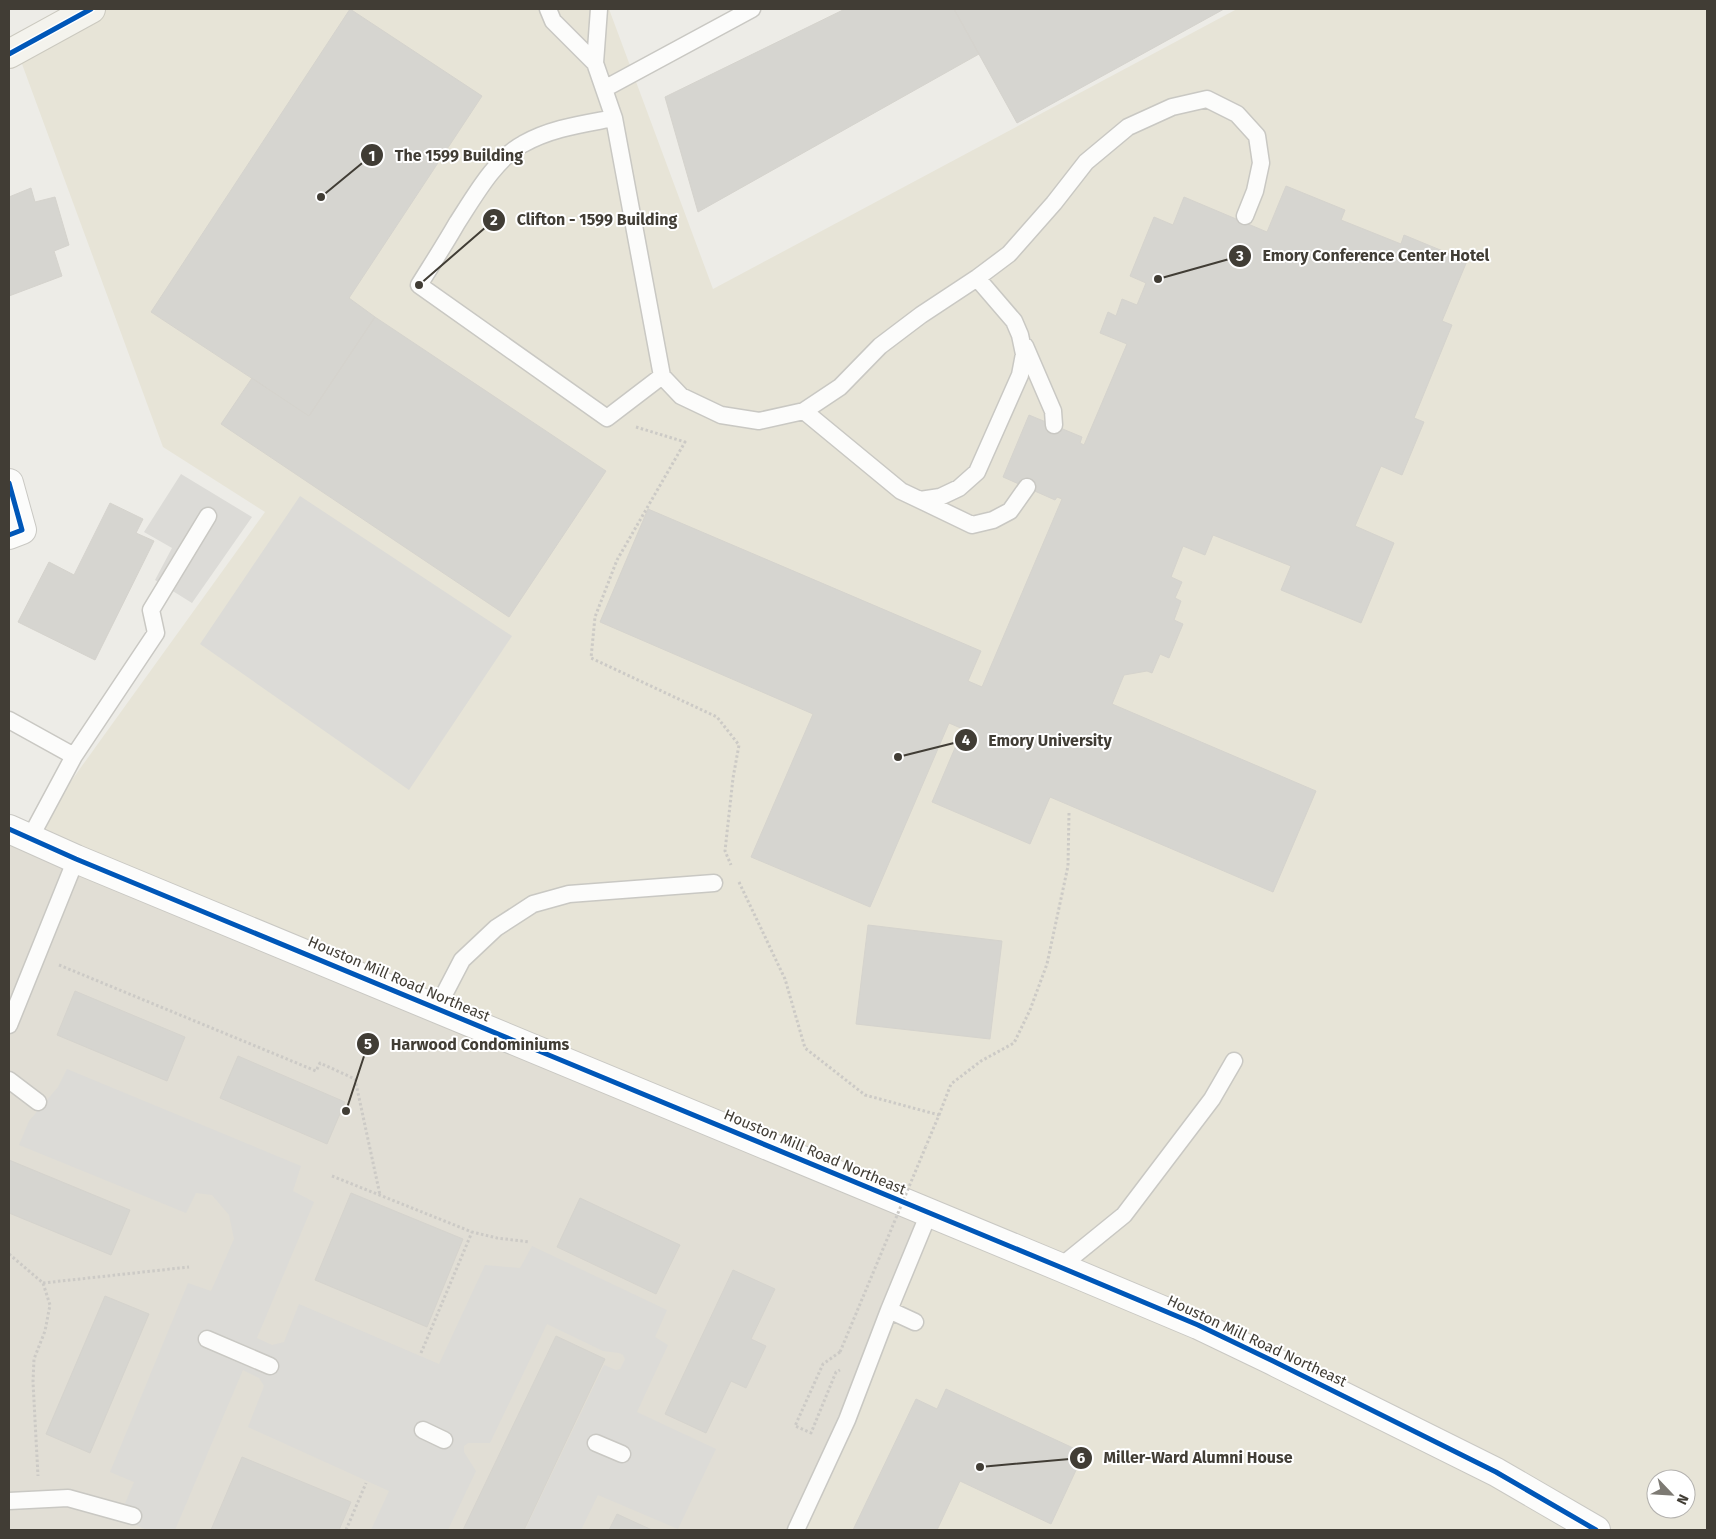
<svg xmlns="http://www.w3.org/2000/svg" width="1716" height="1539" viewBox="0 0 1716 1539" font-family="'Fira Sans',sans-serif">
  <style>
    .residential { fill: #e1ded5 }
    .education { fill: #e7e4d7; fill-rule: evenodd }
    .parking { fill: #dcdbd7 }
    .building { fill: #d6d5d0; stroke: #d5d3cd }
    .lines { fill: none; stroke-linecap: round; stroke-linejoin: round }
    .lane-casing { stroke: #c9c8c3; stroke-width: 19 }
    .street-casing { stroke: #c9c8c3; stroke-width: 30 }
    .secondary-casing { stroke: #cbc9bf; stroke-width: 30 }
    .path { stroke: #cccac6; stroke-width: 3; stroke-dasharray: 2.5 2.5; stroke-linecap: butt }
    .lane { stroke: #fcfcfb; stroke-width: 16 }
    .street { stroke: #fcfcfb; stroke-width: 28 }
    .secondary { stroke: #f4f3ed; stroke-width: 28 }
    .path-bridge { stroke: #cccac6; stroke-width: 3; stroke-dasharray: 2.5 2.5; stroke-linecap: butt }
    .cycleway-casing { stroke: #fff; stroke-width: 8 }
    .cycleway { stroke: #0057b8; stroke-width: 5 }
    .labels { text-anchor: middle; stroke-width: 4; stroke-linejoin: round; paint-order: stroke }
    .street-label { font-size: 15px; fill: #413d35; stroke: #fff }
    .leader { fill: none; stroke: #413d35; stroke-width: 2 }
    .callout-dot { fill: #413d35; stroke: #fff; stroke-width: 2 }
    .mark-label { font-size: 15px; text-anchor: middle; font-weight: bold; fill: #fff }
    .callout-label { font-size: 16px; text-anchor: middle; font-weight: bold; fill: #413d35; stroke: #fff; stroke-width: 4; stroke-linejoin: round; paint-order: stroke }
  </style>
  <rect width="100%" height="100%" fill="#edece7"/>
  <path class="residential" d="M9,829L929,1213L796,1530H9Z"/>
  <path class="education" d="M109,9H609L713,289L1237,9H1707V1530H796L929,1213L30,838L265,512L163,447L15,45ZM1656,1479H1686V1509H1656Z"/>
  <path class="parking" d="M181,474L252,517L192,603L155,580L172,548L144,532Z
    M300,496L512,636L409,790L200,644Z
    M67,1069L301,1166L293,1191L314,1202L257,1338L272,1345L284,1342L299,1304L439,1364L485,1265L520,1268L532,1246L667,1310L655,1337L668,1345L637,1412L716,1449L678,1529L598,1495L581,1530H525L604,1365L616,1370L620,1369L625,1359L623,1355L619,1353L603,1351L547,1324L490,1443H468L464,1446V1452L476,1471L448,1530H371L389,1491L248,1427L264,1386L259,1378L243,1370L175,1530H147L119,1518L134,1482L110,1472L188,1283L211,1291L234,1239L229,1215L212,1195L196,1193L186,1213L19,1145L29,1121L58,1087Z"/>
  <path class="building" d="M350,9L482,96L349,298L375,317L309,416L151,312Z
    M845,9H954L979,54L698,212L665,97Z
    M954,9H1224L1017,123Z
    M1286,186L1345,210L1341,220L1401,244L1404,235L1467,261L1442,321L1452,325L1414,418L1424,422L1402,475L1381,466L1355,526L1394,543L1361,623L1281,590L1291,566L1213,535L1205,555L1183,546L1171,577L1182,582L1175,598L1181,601L1174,620L1183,624L1169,658L1160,654L1152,673L1147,671L1124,675L1112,704L1316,791L1273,892L1050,797L1030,844L932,802L963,729L949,723L870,907L751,857L813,714L600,622L648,509L981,651L968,681L982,687L1062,499L1057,497L1055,500L1003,477L1029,415L1082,437L1080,443L1084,445L1127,344L1100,333L1108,312L1116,316L1122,299L1137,305L1146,283L1130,276L1154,217L1173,225L1184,197L1267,232Z
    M31,188L35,202L55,197L69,245L54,251L62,276L9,296V197Z
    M375,317L606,471L509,617L221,424L252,378L309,416Z
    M110,503L143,519L136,533L154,541L95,660L18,622L49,562L74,575Z
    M868,925L1002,941L990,1039L856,1024Z
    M75,991L185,1037L167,1081L57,1035Z
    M238,1056L345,1102L327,1144L220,1098Z
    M9,1160L130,1210L111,1255L9,1213Z
    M351,1193L463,1239L427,1327L315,1280Z
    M580,1198L680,1245L656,1294L557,1247Z
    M733,1270L775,1289L751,1339L766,1346L746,1388L731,1381L706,1433L665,1414Z
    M105,1296L149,1314L90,1453L46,1434Z
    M556,1336L605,1359L524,1530H463Z
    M946,1389L1084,1453L1051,1524L960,1481L937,1530H853L916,1399L937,1409Z
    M242,1457L351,1502L339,1530H211Z
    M617,1514L652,1530H609Z"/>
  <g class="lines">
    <defs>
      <path id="lane" d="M548,9L553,21L595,63
        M599,9L595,63L614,118L662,376L607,418L419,285C432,264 445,244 457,223C474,197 495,159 523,144C551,128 583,124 614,118
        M604,89L752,9
        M1025,346L1053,411L1054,425
        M662,376L681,396L721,415L759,421L804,411L840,387L880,346L921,315L977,278L1009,254L1054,203L1086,162L1128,127L1172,107L1207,99L1237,114L1257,136L1261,163L1255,191L1245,216
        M804,411L901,491L920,500L940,497L959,488L977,472L1020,375L1024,354L1020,335L1014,321L977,278
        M920,500L972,525L993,520L1010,511L1027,487
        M9,720L74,756
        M30,838L74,756L156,633L151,610L208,516
        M437,1008L462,960L496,928L533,904L569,894L714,883
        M9,1025L76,859
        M9,1080L38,1102
        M1060,1267L1124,1215L1212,1099L1234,1061
        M889,1310L915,1322
        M207,1339L270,1366
        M423,1430L444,1440
        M596,1443L622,1454
        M9,1501L68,1498L133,1516
        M796,1530L847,1420L889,1310L929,1213"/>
      <path id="street" d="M9,483L22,530L9,535
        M9,829L76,859L1060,1267L1198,1325L1273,1361L1496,1472L1596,1530"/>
      <path id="secondary" d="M9,54L91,9"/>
    </defs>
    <use href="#lane" class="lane-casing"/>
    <use href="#street" class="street-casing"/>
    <use href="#secondary" class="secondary-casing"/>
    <path class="path" d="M636,427L685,442L617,560L595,617L591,658L717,717L739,745L733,778L725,851L731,865
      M739,882L785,979L805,1048L865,1095L939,1115L926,1146
      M59,965L316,1071L320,1063L355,1079L380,1195
      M939,1115L951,1084L981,1061L1014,1043L1030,1010L1047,964L1068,866L1069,813
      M332,1176L472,1232L497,1238L530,1242
      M9,1254L43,1283L50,1305L45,1331L34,1359L33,1382L38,1476
      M43,1283L189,1267
      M840,1352L823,1364L795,1426L811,1433L836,1372L840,1370
      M421,1353L472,1232
      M346,1530L366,1483"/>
    <use href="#lane" class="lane"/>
    <use href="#street" class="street"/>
    <use href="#secondary" class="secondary"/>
    <path class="path-bridge" d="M840,1352L926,1146"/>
    <defs>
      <path id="cycleway" d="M9,54L91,9
        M9,483L22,530L9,535
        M9,829L76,859L1060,1267L1198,1325L1273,1361L1496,1472L1596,1530"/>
    </defs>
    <use href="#cycleway" class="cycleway-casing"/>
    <use href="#cycleway" class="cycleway"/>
  </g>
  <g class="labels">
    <g class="street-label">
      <text transform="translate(399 979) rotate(23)" y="5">Houston Mill Road Northeast</text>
      <text transform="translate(815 1152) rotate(23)" y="5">Houston Mill Road Northeast</text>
      <text transform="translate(1257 1341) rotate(25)" y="5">Houston Mill Road Northeast</text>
    </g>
  </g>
  <path class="leader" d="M321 197L372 155M419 285L494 220M1158 279L1240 256M898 757L966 740M346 1111L368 1044M980 1467L1081 1458"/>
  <g class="callout-dot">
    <circle cx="321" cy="197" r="5"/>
    <circle cx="419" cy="285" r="5"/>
    <circle cx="1158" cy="279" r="5"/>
    <circle cx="898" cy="757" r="5"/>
    <circle cx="346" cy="1111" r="5"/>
    <circle cx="980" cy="1467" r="5"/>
    <circle cx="372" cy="155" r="12"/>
    <circle cx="494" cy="220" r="12"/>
    <circle cx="1240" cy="256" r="12"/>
    <circle cx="966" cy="740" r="12"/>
    <circle cx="368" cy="1044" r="12"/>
    <circle cx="1081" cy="1458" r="12"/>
  </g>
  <g class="mark-label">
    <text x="372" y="161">1</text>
    <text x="494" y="225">2</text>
    <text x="1240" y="261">3</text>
    <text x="966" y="745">4</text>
    <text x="368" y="1049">5</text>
    <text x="1081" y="1463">6</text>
  </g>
  <g class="callout-label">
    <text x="459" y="161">The 1599 Building</text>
    <text x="597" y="225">Clifton - 1599 Building</text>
    <text x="1376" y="261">Emory Conference Center Hotel</text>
    <text x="1050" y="746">Emory University</text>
    <text x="480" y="1050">Harwood Condominiums</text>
    <text x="1198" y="1463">Miller-Ward Alumni House</text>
  </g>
  <rect width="1716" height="1539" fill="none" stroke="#413d35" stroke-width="20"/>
  <g transform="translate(1671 1494) rotate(115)"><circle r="24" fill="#ffffff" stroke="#b3b1ae"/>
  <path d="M0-4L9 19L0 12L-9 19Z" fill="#7d7a73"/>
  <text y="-8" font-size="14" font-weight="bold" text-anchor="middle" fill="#413d35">N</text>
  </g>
</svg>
